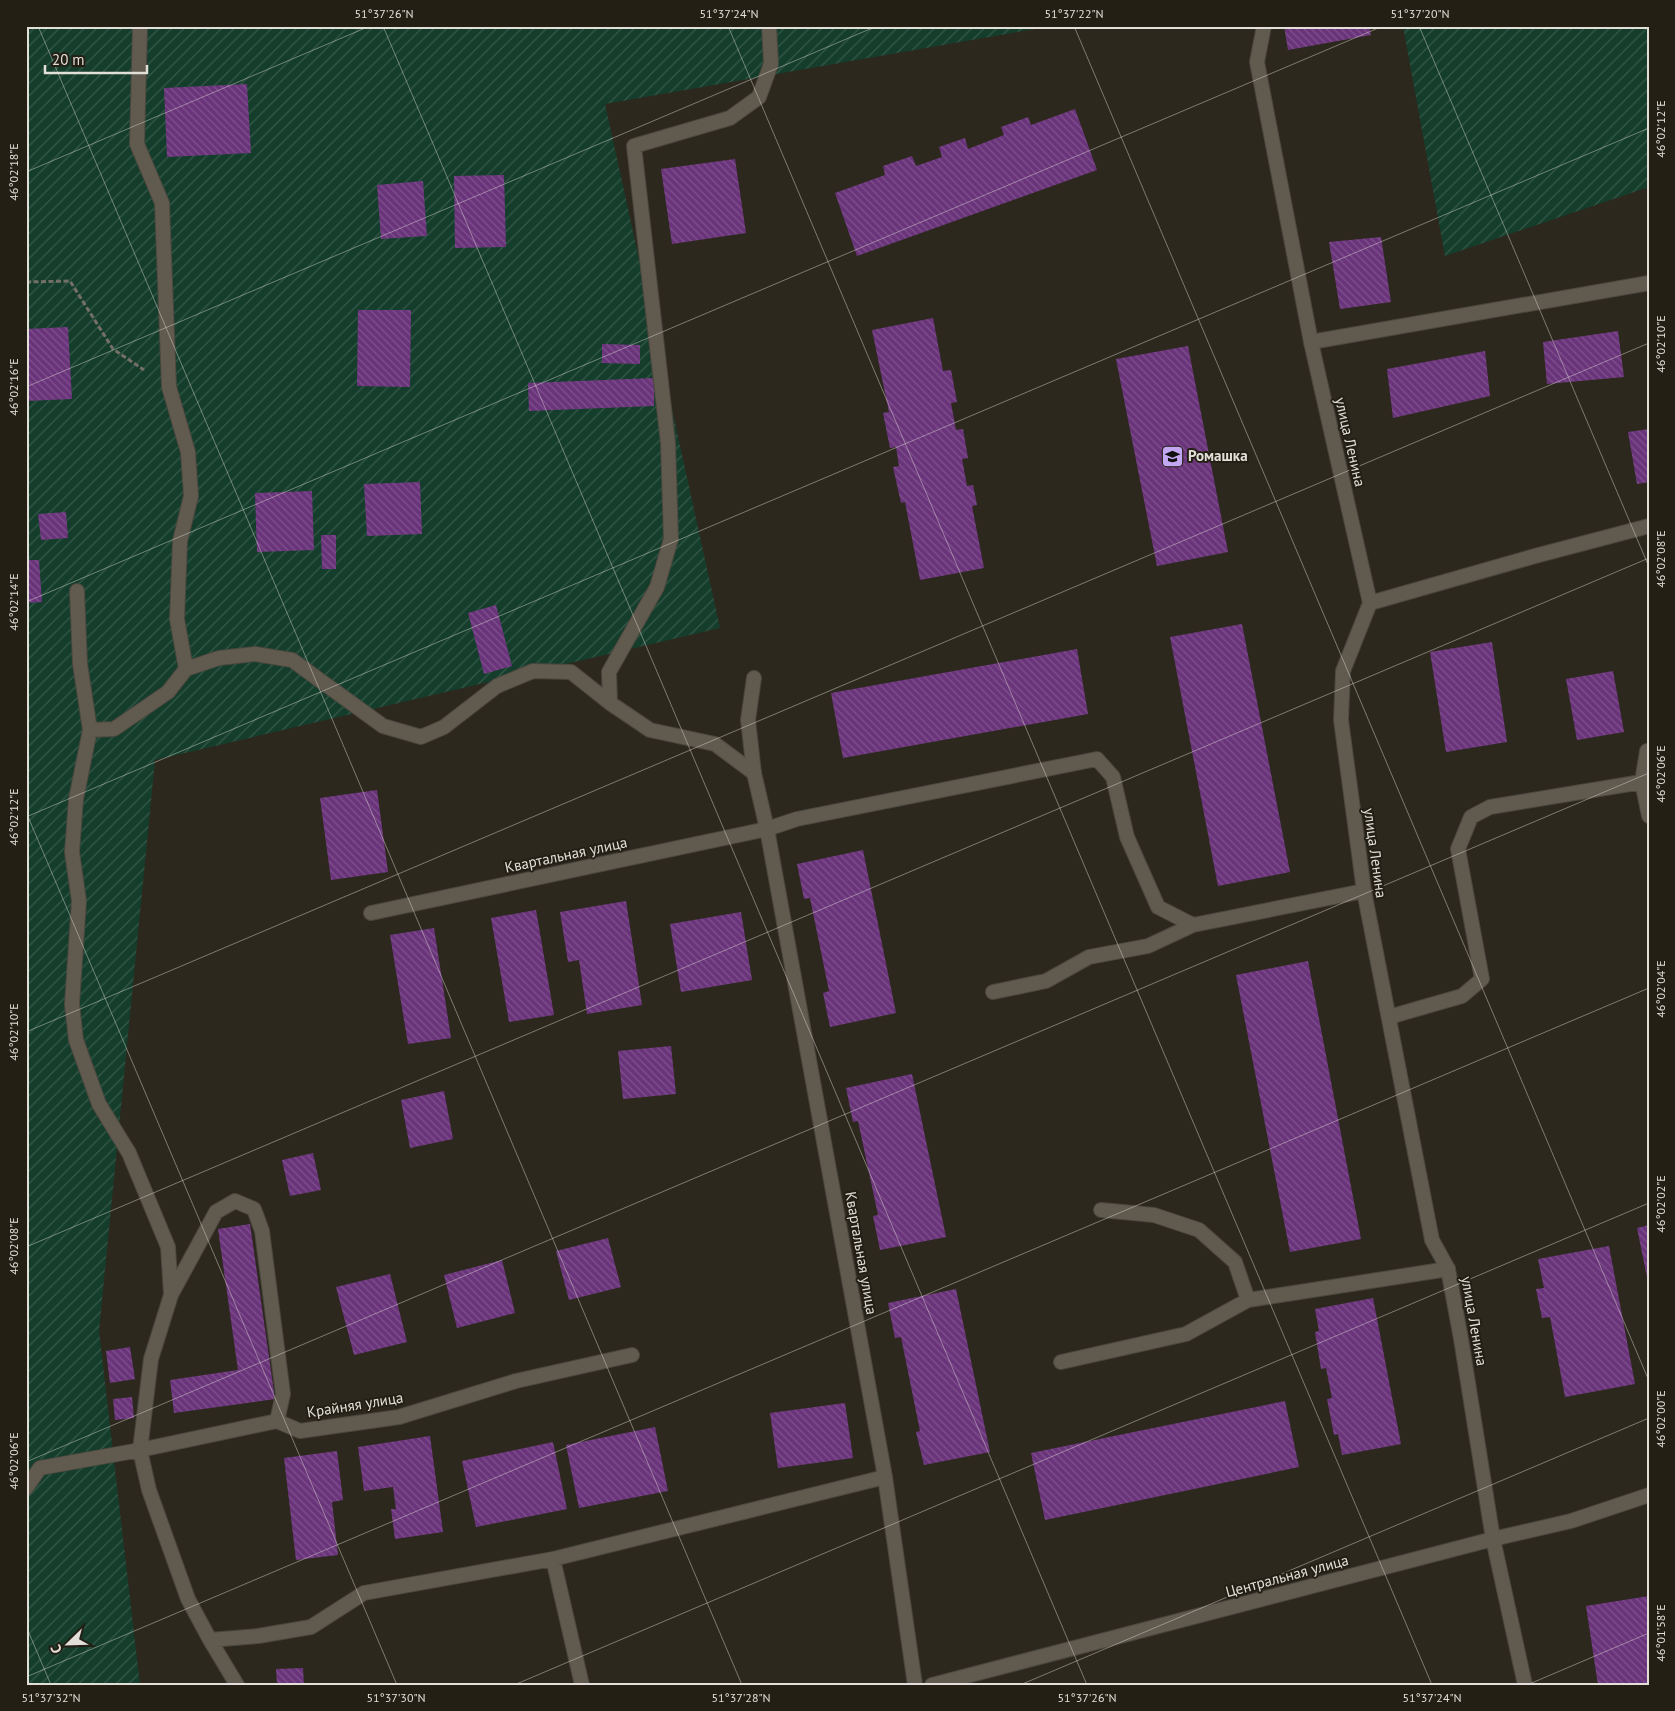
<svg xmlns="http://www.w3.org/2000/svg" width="1675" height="1711" viewBox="0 0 1675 1711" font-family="'PT Sans',sans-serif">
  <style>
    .garden { fill: url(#garden-furrows) }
    .building { fill: url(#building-back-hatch) }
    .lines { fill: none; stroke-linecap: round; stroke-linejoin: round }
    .service-casing { stroke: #4a473e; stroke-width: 16 }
    .minor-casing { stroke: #4a473e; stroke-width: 16 }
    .path { stroke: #747067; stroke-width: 3; stroke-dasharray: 5 2.5; stroke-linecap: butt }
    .service { stroke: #605a4f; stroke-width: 14 }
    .minor { stroke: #605a4f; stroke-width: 14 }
    .ticks { fill: none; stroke: #e2dfd8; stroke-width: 1; stroke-opacity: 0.45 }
    .labels { text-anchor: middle; stroke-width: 4; stroke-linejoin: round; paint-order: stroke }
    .street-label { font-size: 15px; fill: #e2dfd8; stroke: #231f15 }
    .poi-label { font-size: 15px; font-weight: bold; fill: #e2dfd8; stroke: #231f15; text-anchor: start }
    .neatline { fill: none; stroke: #e2dfd8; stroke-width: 2 }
    .ticks-label { font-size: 12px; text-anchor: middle; fill: #e2dfd8 }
  </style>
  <defs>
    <pattern id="garden-furrows" width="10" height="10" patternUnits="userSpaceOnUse" patternTransform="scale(1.25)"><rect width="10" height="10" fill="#143d2c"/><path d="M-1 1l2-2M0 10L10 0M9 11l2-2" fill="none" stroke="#36594a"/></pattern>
    <pattern id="building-back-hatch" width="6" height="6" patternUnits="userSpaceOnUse" patternTransform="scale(1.25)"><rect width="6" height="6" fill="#6a347b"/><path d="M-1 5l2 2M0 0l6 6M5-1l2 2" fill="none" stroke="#7f518d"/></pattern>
  </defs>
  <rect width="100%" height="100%" fill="#2d281e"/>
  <path class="garden" d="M26,26H1052L605,104L720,628L155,760L99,1331L140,1685H26Z
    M1403,26H1649V187L1445,256Z"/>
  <path class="building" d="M1284,26H1369L1371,35L1288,50Z
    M247,84L251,153L167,157L164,88Z
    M1075,109L1097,170L857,256L835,193L885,175L883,166L912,156L916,166L942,157L939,147L965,138L968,149L1004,135L1001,127L1028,117L1031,125Z
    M735,159L746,233L672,244L661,169Z
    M504,175L506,247L455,248L454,176Z
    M423,181L427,236L381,239L377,185Z
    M1381,237L1391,302L1340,309L1329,242Z
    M358,310H411L410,387L357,386Z
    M933,318L943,371L951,370L957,402L951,403L956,430L963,429L968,458L962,459L967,486L973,485L977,505L972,506L984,568L920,580L905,502L901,503L893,467L899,466L896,447L890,448L883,413L889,412L872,330Z
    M68,327L72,399L26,401V329Z
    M1618,331L1624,377L1547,384L1543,342Z
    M602,344L640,345V364L602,363Z
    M1188,346L1228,552L1157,566L1116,359Z
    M1485,351L1490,396L1393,418L1387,369Z
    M654,378V406L529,411L528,383Z
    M1649,429V482L1637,484L1628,432Z
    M420,482L422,534L367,536L364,484Z
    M312,491L314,550L257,552L255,493Z
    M66,512L68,538L41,540L38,514Z
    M321,535H336V569H322Z
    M26,560H39L42,602L26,603Z
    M496,605L512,666L484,674L468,613Z
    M1242,624L1290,872L1218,886L1170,637Z
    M1492,642L1507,742L1446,752L1430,652Z
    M1077,649L1088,714L843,758L831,693Z
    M1613,671L1624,732L1577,740L1566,679Z
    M377,790L388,872L331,880L320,798Z
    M863,850L896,1013L830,1027L823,993L829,991L810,898L804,899L797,864Z
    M626,901L642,1005L587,1014L579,960L568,962L560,912Z
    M536,910L554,1015L509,1022L491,918Z
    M741,912L752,980L681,992L670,924Z
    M434,928L451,1038L408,1044L390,935Z
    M1308,961L1361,1239L1290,1252L1236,975Z
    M671,1046L676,1094L623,1099L618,1051Z
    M912,1074L946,1237L880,1250L873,1216L878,1215L858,1121L853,1122L846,1088Z
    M444,1091L453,1139L410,1148L401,1100Z
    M313,1153L321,1190L290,1196L282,1160Z
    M250,1224L275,1399L174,1413L170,1380L238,1370L218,1229Z
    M1649,1225V1282H1648L1637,1228Z
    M608,1238L621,1287L569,1300L556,1251Z
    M1609,1246L1635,1384L1565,1397L1550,1317L1542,1318L1536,1289L1544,1288L1538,1259Z
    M502,1260L515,1313L457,1328L444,1275Z
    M390,1274L407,1342L354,1355L336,1287Z
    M956,1289L990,1452L924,1465L916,1432L920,1431L901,1337L895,1338L888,1303Z
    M1373,1298L1401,1444L1342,1455L1338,1434L1334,1435L1327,1399L1332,1398L1326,1368L1321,1369L1315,1332L1319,1331L1315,1309Z
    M130,1347L135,1379L110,1383L106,1351Z
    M132,1397L134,1418L115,1420L113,1399Z
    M1285,1401L1299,1467L1045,1520L1031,1453Z
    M845,1403L853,1458L778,1468L770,1413Z
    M655,1427L668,1491L579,1508L566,1445Z
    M430,1436L443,1532L395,1539L391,1509H396L393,1487L364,1491L358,1447Z
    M553,1442L567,1509L476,1527L462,1461Z
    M337,1451L343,1500L332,1502L338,1555L296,1560L284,1458Z
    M1649,1596V1685H1598L1586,1606Z
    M303,1668L304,1685H277L276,1669Z"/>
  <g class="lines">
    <defs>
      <path id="service" d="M140,26L137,144L162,203L169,387L188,452L191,496L180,541L177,619L186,669
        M1311,342L1649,283
        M77,591L80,664L90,730L76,799L72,852L79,901L72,1004L76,1040L99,1104L129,1153L168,1247L171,1294
        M1370,603L1535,556L1649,526
        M610,703L609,672L657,587L671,539L668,443L634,146L730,118L759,97L771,64L769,26
        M90,730L114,729L168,692L186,669L219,658L255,654L292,660L383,726L421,737L444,727L497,686L533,671L571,672L610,703L650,730L715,744L754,773
        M1647,751L1642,782L1649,816
        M767,829L797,819L1097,759L1113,777L1127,837L1158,907L1193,925
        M993,992L1046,981L1089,957L1148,946L1193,925L1364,891
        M1389,1017L1462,996L1482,979L1458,849L1471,817L1490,807L1642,782
        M1101,1210L1154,1215L1199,1230L1235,1262L1248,1300
        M1061,1362L1186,1334L1248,1300L1448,1269
        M26,1488L40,1468L140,1450
        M553,1559L582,1685
        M210,1640L258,1636L311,1627L364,1593L553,1559L885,1477
        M237,1685L210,1640L188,1599L149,1490L140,1450L151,1359L171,1295L216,1212L235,1201L254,1209L262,1231L283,1394L277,1421"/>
      <path id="minor" d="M1264,26L1257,62L1311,342L1370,603L1343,671L1341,720L1364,891L1432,1240L1448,1269L1461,1339L1493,1539L1525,1685
        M754,678L748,720L754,773L767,829L885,1477L915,1685
        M371,913L767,829
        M140,1450L277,1421L300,1431L399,1417L516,1381L632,1355
        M932,1685L1493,1539L1571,1521L1649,1495"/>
    </defs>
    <use href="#service" class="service-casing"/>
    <use href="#minor" class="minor-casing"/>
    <path class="path" d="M26,282L70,281L113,349L144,370"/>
    <use href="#service" class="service"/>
    <use href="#minor" class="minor"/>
  </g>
  <path class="ticks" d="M38,26L742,1685M383,26L1087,1685M728,26L1432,1685M1074,26L1649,1381M1419,26L1649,567M26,172L370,26M26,387L877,26M26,602L1383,26M26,812L397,1685M26,817L1649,128M26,1032L1649,343M26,1247L1649,558M26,1462L1649,773M26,1626L51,1685M26,1677L1649,988M514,1685L1649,1203M1020,1685L1649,1418M1527,1685L1649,1633"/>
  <defs>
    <symbol id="school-square" viewBox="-11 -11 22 22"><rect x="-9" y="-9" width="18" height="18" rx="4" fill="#c3a7f2" stroke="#231f15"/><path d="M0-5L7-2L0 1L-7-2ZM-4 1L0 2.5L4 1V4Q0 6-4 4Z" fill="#111"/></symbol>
  </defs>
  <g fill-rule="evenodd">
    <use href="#school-square" x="1160" y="444" width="25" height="25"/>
  </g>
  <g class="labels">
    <g class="street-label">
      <text transform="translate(1350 442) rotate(77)" y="5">улица Ленина</text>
      <text transform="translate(1375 853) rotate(82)" y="5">улица Ленина</text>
      <text transform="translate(566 855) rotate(-12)" y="5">Квартальная улица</text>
      <text transform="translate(861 1253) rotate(80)" y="5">Квартальная улица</text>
      <text transform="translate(1474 1321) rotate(80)" y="5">улица Ленина</text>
      <text transform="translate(355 1405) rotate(-9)" y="5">Крайняя улица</text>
      <text transform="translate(1287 1576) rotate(-15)" y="5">Центральная улица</text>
    </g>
    <g class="poi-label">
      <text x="1188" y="461">Ромашка</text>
    </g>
  </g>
  <rect width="1675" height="1711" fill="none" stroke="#231f15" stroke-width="55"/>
  <g transform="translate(68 1644) rotate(247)" stroke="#231f15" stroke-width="4" paint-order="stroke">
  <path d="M0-4L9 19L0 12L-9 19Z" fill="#e2dfd8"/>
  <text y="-8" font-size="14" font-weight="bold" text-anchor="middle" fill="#e2dfd8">С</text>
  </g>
  <path d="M45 65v8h102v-8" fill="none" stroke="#e2dfd8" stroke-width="2.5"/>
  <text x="52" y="65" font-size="15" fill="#e2dfd8" stroke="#231f15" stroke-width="4" paint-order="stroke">20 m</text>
  <rect x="28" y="28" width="1620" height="1656" class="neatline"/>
  <g class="ticks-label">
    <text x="384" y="18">51°37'26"N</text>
    <text x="729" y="18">51°37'24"N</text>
    <text x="1074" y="18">51°37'22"N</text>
    <text x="1420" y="18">51°37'20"N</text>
    <text transform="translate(1661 129) rotate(-90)" y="4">46°02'12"E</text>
    <text transform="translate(14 172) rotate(-90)" y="4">46°02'18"E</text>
    <text transform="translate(1661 344) rotate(-90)" y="4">46°02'10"E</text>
    <text transform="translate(14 387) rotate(-90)" y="4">46°02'16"E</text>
    <text transform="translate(1661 559) rotate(-90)" y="4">46°02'08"E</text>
    <text transform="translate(14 602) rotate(-90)" y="4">46°02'14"E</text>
    <text transform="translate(1661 774) rotate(-90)" y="4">46°02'06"E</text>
    <text transform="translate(14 817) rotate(-90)" y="4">46°02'12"E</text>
    <text transform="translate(1661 989) rotate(-90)" y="4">46°02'04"E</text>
    <text transform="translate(14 1032) rotate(-90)" y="4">46°02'10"E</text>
    <text transform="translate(1661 1204) rotate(-90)" y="4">46°02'02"E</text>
    <text transform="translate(14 1246) rotate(-90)" y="4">46°02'08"E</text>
    <text transform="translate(1661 1419) rotate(-90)" y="4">46°02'00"E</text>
    <text transform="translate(14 1461) rotate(-90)" y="4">46°02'06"E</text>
    <text transform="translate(1661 1633) rotate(-90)" y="4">46°01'58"E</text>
    <text x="51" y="1702">51°37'32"N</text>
    <text x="396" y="1702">51°37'30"N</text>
    <text x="741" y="1702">51°37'28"N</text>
    <text x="1087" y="1702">51°37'26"N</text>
    <text x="1432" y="1702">51°37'24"N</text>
  </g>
</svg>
